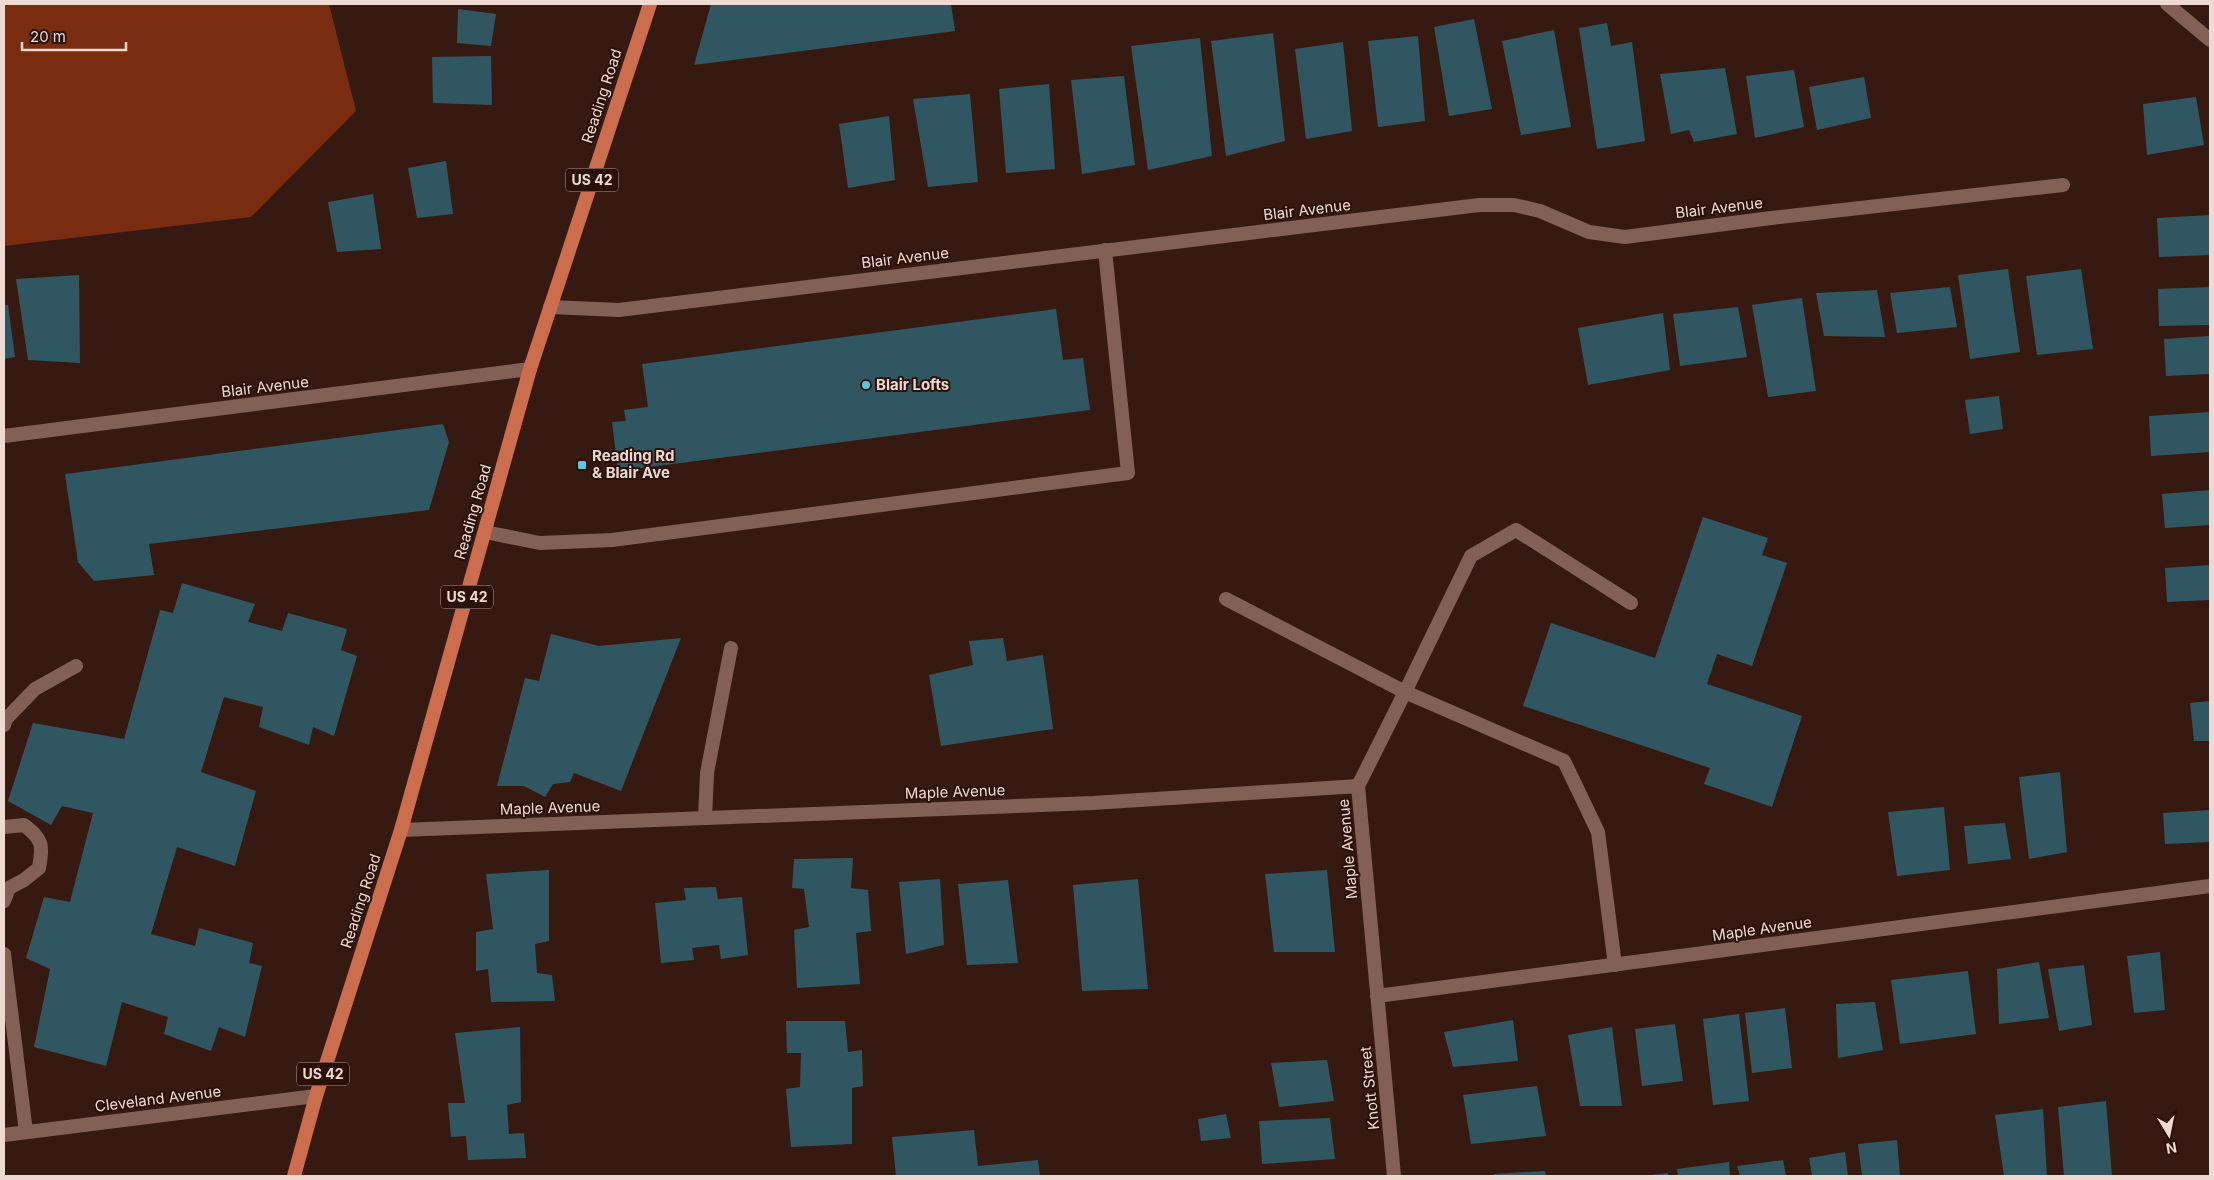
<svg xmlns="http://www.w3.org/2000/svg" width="2214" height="1180" viewBox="0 0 2214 1180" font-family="Inter,sans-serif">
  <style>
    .forest { fill: #792c0f }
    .building { fill: #305761 }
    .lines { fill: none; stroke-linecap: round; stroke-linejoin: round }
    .service { stroke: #826055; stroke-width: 14 }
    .minor { stroke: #826055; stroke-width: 14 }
    .primary { stroke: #cc6d4d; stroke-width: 14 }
    .poi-dot { fill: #58c9e3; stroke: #2b1008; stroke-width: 2 }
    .labels { text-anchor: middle; stroke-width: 4; stroke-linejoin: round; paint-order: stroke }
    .shield { fill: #2b1008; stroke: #b49d96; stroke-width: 1 }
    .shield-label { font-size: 14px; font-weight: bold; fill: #eedad3 }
    .street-label { font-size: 15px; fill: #eedad3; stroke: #2b1008 }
    .poi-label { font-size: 15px; font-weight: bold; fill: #eedad3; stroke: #2b1008; text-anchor: start }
  </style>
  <rect width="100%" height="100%" fill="#361a11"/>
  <path class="forest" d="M4,4H329L356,111L251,217L4,246Z"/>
  <path class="building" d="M711,4H951L955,31L694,65Z
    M458,9L496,14L491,46L457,43Z
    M1474,19L1492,109L1449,116L1434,27Z
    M1607,23L1611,46L1632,42L1645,141L1597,149L1579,28Z
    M1554,30L1571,127L1521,135L1502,41Z
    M1273,33L1285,141L1226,156L1211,41Z
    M1418,36L1425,121L1378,127L1368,41Z
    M1200,38L1212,156L1148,170L1131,46Z
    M1343,42L1352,131L1306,139L1295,49Z
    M491,56L492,105L433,103L432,57Z
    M1725,68L1737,134L1694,142L1689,130L1671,134L1660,74Z
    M1794,70L1804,127L1755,138L1746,76Z
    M1124,76L1135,165L1082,174L1071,80Z
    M1864,77L1871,118L1817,130L1809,87Z
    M1049,84L1055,169L1006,173L999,89Z
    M970,94L978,182L928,187L913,99Z
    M2196,97L2204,145L2147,155L2143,104Z
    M889,116L895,180L848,188L839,124Z
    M446,161L453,214L417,218L408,168Z
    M373,194L381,249L337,252L328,202Z
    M2210,215V255L2159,257L2157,218Z
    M2008,269L2020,352L1970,359L1958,275Z
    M2081,269L2093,349L2037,355L2026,276Z
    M79,275L80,363L28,360L16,279Z
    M1950,287L1957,327L1897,333L1890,293Z
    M2210,287V325L2159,326L2158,289Z
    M1877,290L1885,337L1824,336L1816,293Z
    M1802,298L1816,391L1768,397L1752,305Z
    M4,305H8L15,357L4,359Z
    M1738,307L1747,357L1680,366L1673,314Z
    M1056,309L1063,360L1083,358L1090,410L618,471L612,422L626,421L624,410L648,407L642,364Z
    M1663,313L1670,370L1588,385L1578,328Z
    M2210,336V374L2166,376L2164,339Z
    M1999,396L2003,429L1970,434L1965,400Z
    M2210,412V452L2151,456L2149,416Z
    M443,424L449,442L429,510L149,544L154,575L94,581L78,562L65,474Z
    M2210,490V525L2165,528L2162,494Z
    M1703,517L1768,538L1762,555L1787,563L1752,666L1717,654L1707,684L1802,716L1772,807L1704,784L1710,768L1523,706L1551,623L1655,658Z
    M2210,565V600L2167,602L2165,568Z
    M182,583L255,604L248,622L282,631L288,613L347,629L341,650L357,656L334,736L313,727L309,745L259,727L263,707L224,697L201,772L256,791L235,866L177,847L151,934L195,946L199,928L253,943L249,963L262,966L245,1037L219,1027L211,1051L164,1034L168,1017L122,1002L106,1066L34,1047L50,969L26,958L44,897L70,902L93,813L62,806L51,825L8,801L33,723L124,739L160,610L173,613Z
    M551,634L599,646L681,638L621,791L574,773L570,782L553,784L545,797L524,786H497L525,678L539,681Z
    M1003,638L1007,661L1043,655L1053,729L941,746L929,675L973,665L969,641Z
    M2210,701V741H2194L2190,703Z
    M2060,772L2067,852L2029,859L2019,777Z
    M1944,807L1950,870L1897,876L1888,812Z
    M2210,810V842L2165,844L2163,813Z
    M2005,823L2011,859L1968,864L1964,826Z
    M853,858L851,888L868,890L871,931L856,933L860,984L797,988L794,930L809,927L804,889L792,888L794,859Z
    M549,870V941L535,944L537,973L552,975L555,1001L491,1002L488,969L476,971V932L493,929L486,874Z
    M1327,870L1335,952H1274L1265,874Z
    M940,879L944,945L906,954L899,882Z
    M1138,879L1148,989L1082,991L1073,885Z
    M1008,880L1018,963L967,965L958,884Z
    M716,887L718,899L742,897L748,955L721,959L719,945L692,948L694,960L661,963L655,903L686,900L684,888Z
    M2160,952L2165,1010L2134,1013L2127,956Z
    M2039,962L2049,1018L1999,1024L1997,969Z
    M2084,965L2092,1025L2059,1031L2048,969Z
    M1968,971L1976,1034L1900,1044L1891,980Z
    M1875,1002L1883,1050L1838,1058L1836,1004Z
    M1785,1008L1792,1068L1752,1073L1745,1013Z
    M1739,1014L1749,1101L1713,1105L1703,1019Z
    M1513,1020L1518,1061L1453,1067L1444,1032Z
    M786,1021H845L848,1052L862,1050L863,1086L852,1088V1144L791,1147L786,1089L800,1087L801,1053H787Z
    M1675,1024L1683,1081L1642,1086L1635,1029Z
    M520,1027L521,1102L507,1105L509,1134L524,1133L526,1158L468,1160L466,1136L451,1137L448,1103H465L455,1033Z
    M1612,1027L1622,1106H1580L1568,1035Z
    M1327,1060L1334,1101L1279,1107L1271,1063Z
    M1537,1086L1546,1136L1471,1144L1463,1095Z
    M2106,1101L2112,1176H2064L2058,1107Z
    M2043,1109L2047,1176H2004L1995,1115Z
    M1226,1114L1231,1138L1201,1141L1198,1119Z
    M1330,1118L1335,1159L1262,1164L1259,1121Z
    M974,1130L978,1166L1038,1160L1040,1176H896L892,1137Z
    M1897,1140L1900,1176H1862L1858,1144Z
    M1845,1152L1848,1176H1812L1809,1158Z
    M1783,1160L1786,1176H1740L1737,1166Z
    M1729,1162L1730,1176H1678L1677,1169Z
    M1545,1171L1546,1176H1494V1174Z
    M1668,1173V1176H1651V1175Z"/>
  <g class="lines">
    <path class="service" d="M485,532L540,543L612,540L1128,473L1105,250
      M1226,599L1405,692L1471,556L1516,530L1631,603
      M4,725L6,719L35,689L76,666
      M1358,786L1405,692L1564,761L1598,832L1615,965
      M705,818L707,773L731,648
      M4,827L24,825C43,840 43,844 39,868L24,880L9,888L4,901
      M4,954L26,1132"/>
    <path class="minor" d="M2167,4L2210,40
      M550,307L619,310L1479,205H1514L1540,211L1589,232L1625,237L1771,218L2063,185
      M4,436L530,369
      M401,830L1093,803L1358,786L1394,1176
      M1377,996L2210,886
      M4,1135L316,1096"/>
    <path class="primary" d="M294,1176L316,1096L401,830L530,369L650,4"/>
  </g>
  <g class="poi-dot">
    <circle cx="866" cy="385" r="5"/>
    <rect x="577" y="460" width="10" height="10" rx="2.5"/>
  </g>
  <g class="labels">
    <g class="shield">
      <rect x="566" y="168.5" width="52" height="23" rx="4"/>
      <rect x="441" y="585.5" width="52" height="23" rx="4"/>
      <rect x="297" y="1062.5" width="52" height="23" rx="4"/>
    </g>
    <g class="shield-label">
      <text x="592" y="185">US 42</text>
      <text x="467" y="602">US 42</text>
      <text x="323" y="1079">US 42</text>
    </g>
    <g class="street-label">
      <text transform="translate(602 96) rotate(-72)" y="5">Reading Road</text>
      <text transform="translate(1719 208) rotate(-7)" y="5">Blair Avenue</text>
      <text transform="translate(1307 210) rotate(-7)" y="5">Blair Avenue</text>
      <text transform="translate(905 258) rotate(-7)" y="5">Blair Avenue</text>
      <text transform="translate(265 387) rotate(-7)" y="5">Blair Avenue</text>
      <text transform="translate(473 512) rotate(-74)" y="5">Reading Road</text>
      <text transform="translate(955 792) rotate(-2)" y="5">Maple Avenue</text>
      <text transform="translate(550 808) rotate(-2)" y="5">Maple Avenue</text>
      <text transform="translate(1348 849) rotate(-95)" y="5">Maple Avenue</text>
      <text transform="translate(361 901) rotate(-72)" y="5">Reading Road</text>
      <text transform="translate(1762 929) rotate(-8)" y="5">Maple Avenue</text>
      <text transform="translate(1370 1088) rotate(-96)" y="5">Knott Street</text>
      <text transform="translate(158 1099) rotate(-7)" y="5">Cleveland Avenue</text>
    </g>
    <g class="poi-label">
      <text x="876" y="390">Blair Lofts</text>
      <text x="592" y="461">Reading Rd<tspan x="592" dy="17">&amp; Blair Ave</tspan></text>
    </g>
  </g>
  <rect width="2214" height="1180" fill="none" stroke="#eedad3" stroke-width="10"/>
  <g transform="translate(2169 1135) rotate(170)" stroke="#2b1008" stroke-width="4" paint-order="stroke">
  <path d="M0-4L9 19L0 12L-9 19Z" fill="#eedad3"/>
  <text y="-8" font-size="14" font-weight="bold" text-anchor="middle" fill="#eedad3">N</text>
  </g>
  <path d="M22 42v8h104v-8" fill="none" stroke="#eedad3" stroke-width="2.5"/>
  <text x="30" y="42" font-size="15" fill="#eedad3" stroke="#2b1008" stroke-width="4" paint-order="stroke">20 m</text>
</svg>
